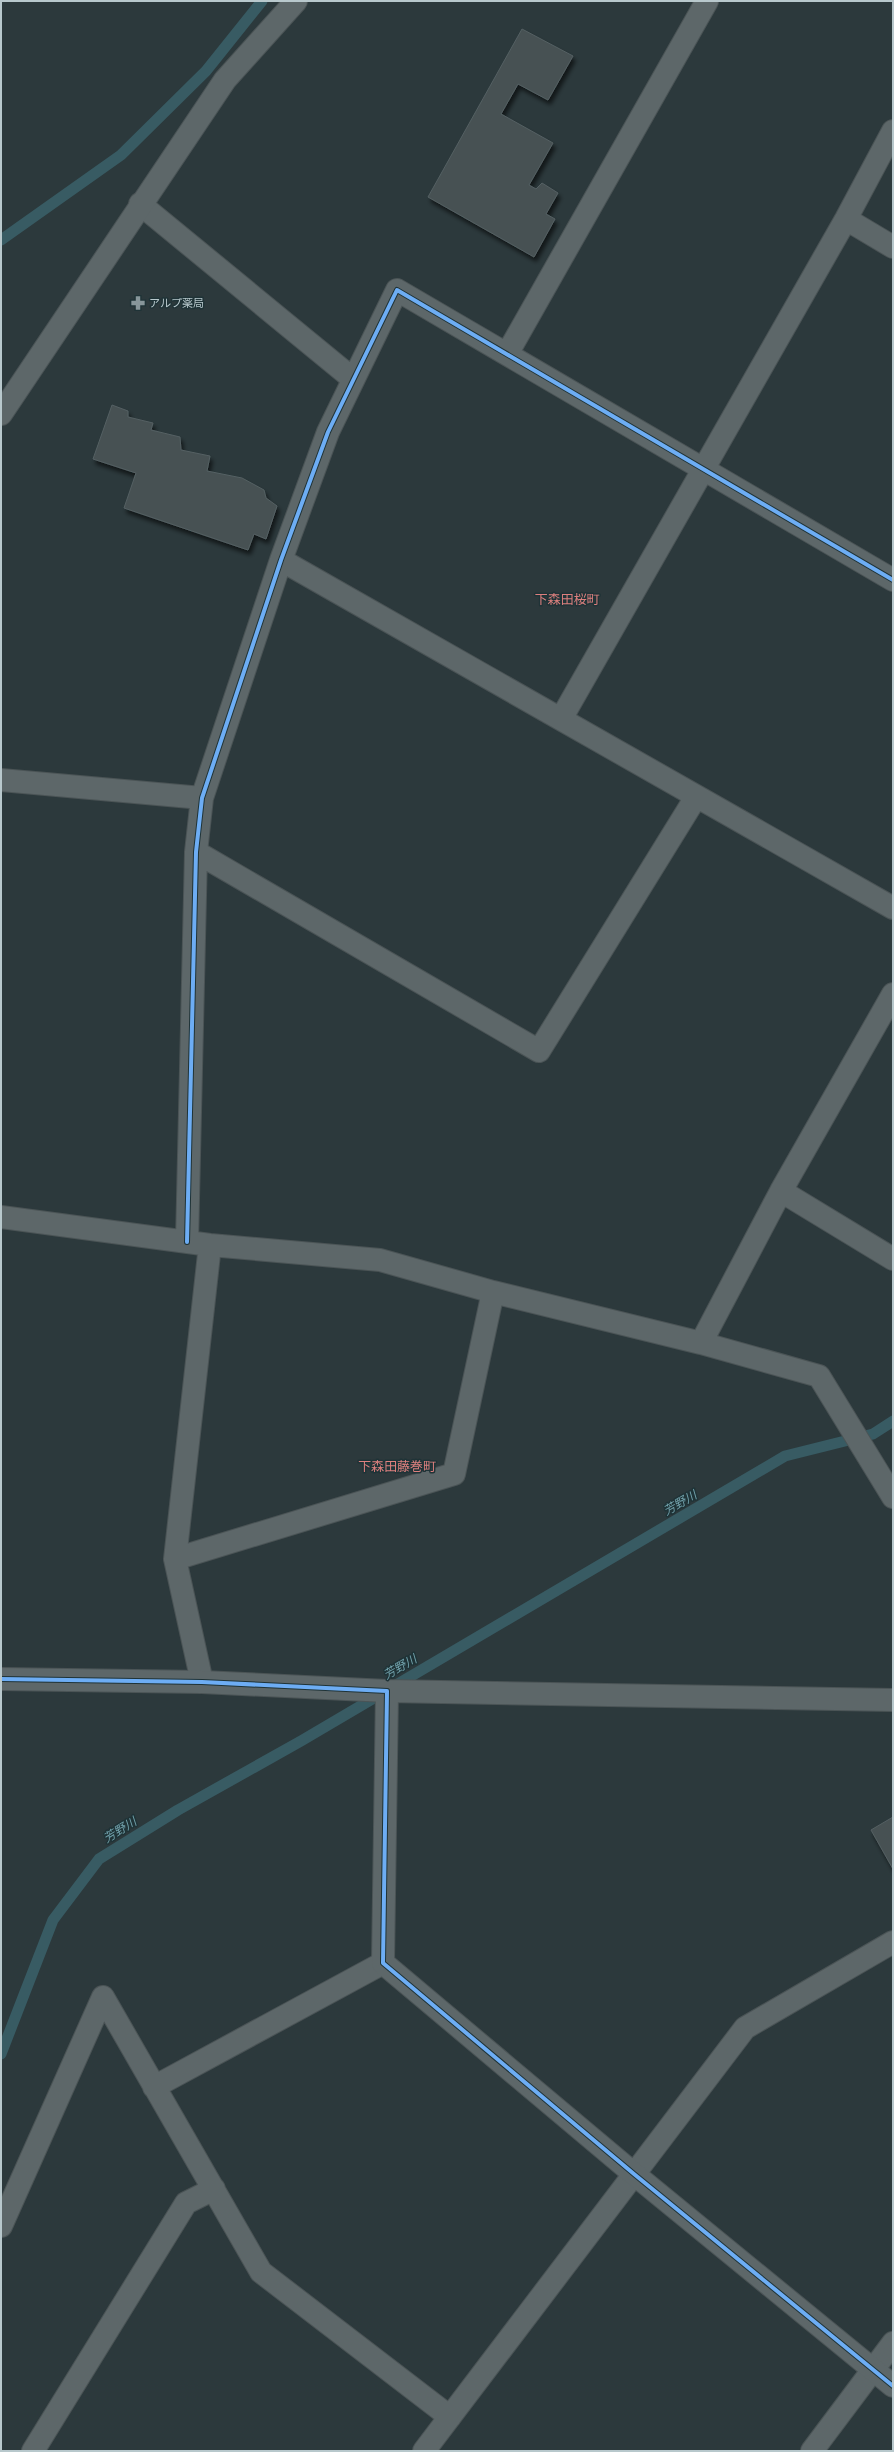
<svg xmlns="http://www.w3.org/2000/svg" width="894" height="2452" viewBox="0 0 894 2452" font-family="Montserrat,'Noto Sans JP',sans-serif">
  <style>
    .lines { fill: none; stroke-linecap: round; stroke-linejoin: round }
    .stream { stroke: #385b63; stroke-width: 11 }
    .building { fill: #465153; stroke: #556063; filter: url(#shadow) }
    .minor-casing { stroke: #4b5456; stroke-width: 24 }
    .tertiary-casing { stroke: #4b5456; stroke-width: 24 }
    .minor { stroke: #5d6769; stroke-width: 22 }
    .tertiary { stroke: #5d6769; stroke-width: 22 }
    .cycleway-casing { stroke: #1f3337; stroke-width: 6 }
    .cycleway { stroke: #6dadf4; stroke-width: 4 }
    .labels { text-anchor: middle; stroke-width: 3; stroke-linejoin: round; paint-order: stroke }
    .poi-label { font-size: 11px; fill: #b8c8cc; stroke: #1f3337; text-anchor: start }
    .water-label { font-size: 12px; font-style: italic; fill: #71a1ab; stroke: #1f3337 }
    .quarter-label { font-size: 13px; fill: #dd807e; stroke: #1f3337 }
  </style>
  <defs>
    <filter id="shadow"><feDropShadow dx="2.5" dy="4.5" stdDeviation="2" flood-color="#0009"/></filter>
  </defs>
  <rect width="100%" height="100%" fill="#2c393c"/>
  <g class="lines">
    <path class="stream" d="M1,240L121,155L206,71L262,1
      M1,2054L53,1920L99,1859L178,1810L301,1741L785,1456L873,1434L893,1421"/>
  </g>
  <path class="building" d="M522,29L573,56L548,100L518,84L501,114L553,143L529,185L536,189L542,183L558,193L546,214L555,219L534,257L428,197Z
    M112,405L128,411V417L153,423L151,430L180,437L181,450L210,456L207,471L242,478L264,490L266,498L277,506L266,539L254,534L248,550L124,508L136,473L93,459Z
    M893,1817V1869L871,1830Z"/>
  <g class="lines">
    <defs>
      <path id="minor" d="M140,204L353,379
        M846,219L893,247
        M507,354L707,1
        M281,560L893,908
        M561,719L846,219L893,131
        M1,780L202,798
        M196,852L539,1051L696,797
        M781,1191L893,1259
        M1,1217L210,1245L380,1260L493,1292L701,1343L819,1376L893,1497
        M187,1242L196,852L202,798L281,560L328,432L397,290L893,580
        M701,1343L781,1191L893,994
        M175,1559L454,1474L493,1292
        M202,1682L175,1559L210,1245
        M154,2087L383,1963
        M1,2226L103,1997L261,2272L450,2417
        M33,2451L186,2203L214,2189
        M424,2451L745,2028L893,1942
        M812,2451L893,2343"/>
      <path id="tertiary" d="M1,414L225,80L296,1
        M1,1679L202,1682L387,1691L383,1963L634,2174L893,2386
        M387,1691L893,1700"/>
    </defs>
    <use href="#minor" class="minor-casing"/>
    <use href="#tertiary" class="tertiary-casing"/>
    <use href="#minor" class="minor"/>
    <use href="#tertiary" class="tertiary"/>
    <defs>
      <path id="cycleway" d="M187,1242L196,852L202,798L281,560L328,432L397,290L893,580
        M1,1679L202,1682L387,1691L383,1963L634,2174L893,2386"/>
    </defs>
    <use href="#cycleway" class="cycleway-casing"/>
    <use href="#cycleway" class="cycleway"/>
  </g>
  <defs>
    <symbol id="pharmacy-bare" viewBox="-9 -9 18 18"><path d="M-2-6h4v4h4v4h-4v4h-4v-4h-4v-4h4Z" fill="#87969a" stroke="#1f3337" stroke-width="2.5" paint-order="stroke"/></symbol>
  </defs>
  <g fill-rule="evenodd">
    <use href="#pharmacy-bare" x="128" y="293" width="20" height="20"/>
  </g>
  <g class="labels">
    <g class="poi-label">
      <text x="149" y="307">アルプ薬局</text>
    </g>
    <g class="water-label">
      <text transform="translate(680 1503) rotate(-30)" y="4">芳野川</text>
      <text transform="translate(400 1667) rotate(-30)" y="4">芳野川</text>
      <text transform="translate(120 1830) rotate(-32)" y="4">芳野川</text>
    </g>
    <g class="quarter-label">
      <text x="567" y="604">下森田桜町</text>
      <text x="397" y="1471">下森田藤巻町</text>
    </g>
  </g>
  <rect width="894" height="2452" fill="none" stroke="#b8c8cc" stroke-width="4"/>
</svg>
